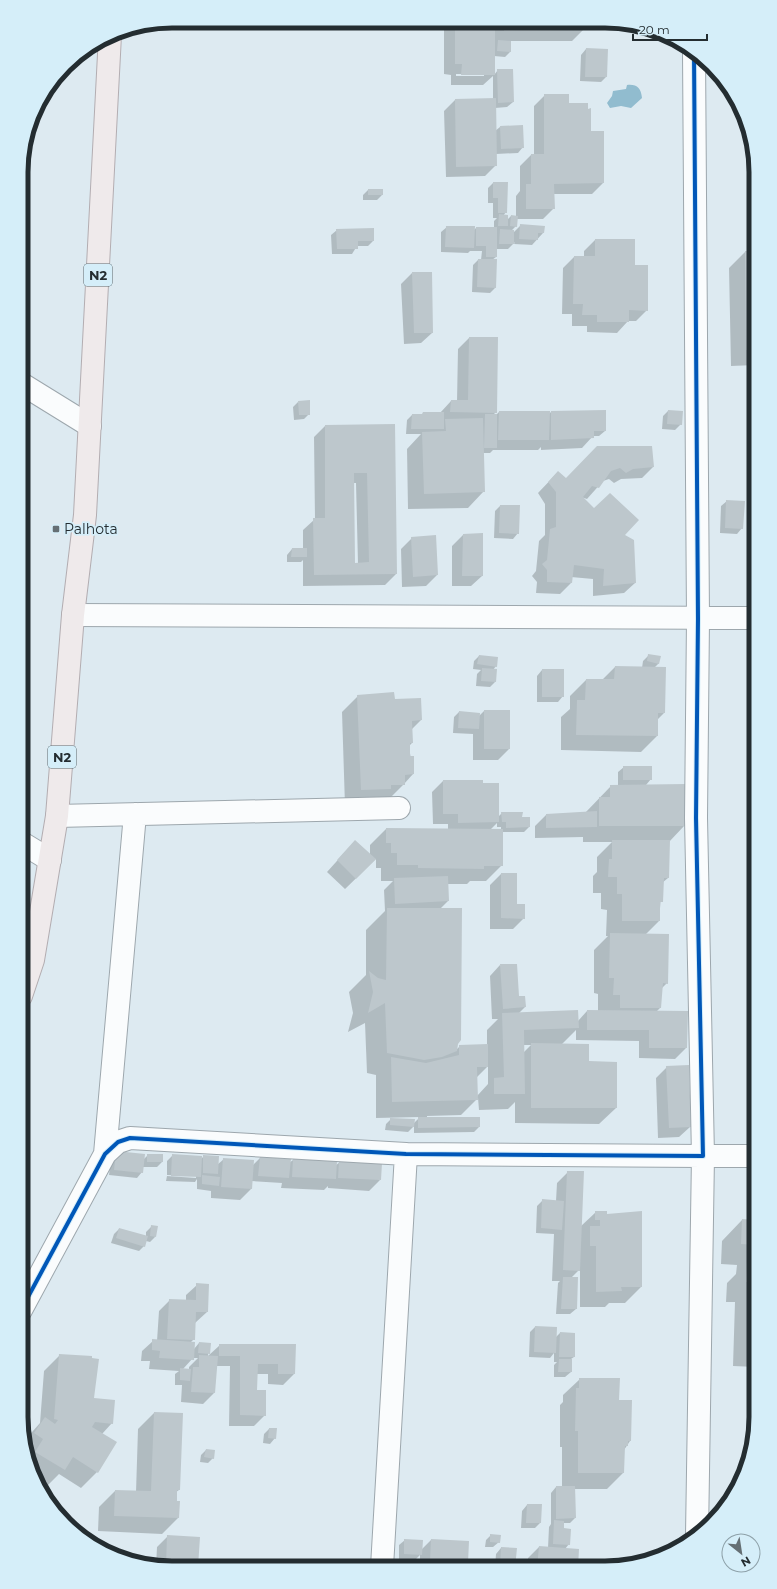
<svg xmlns="http://www.w3.org/2000/svg" width="777" height="1589" viewBox="0 0 777 1589" font-family="Montserrat,sans-serif">
  <style>
    .water { fill: #91bccf }
    .shadow { fill: #0003; fill-rule: evenodd }
    .building { fill: #bdc7cc; fill-rule: evenodd }
    .lines { fill: none; stroke-linecap: round; stroke-linejoin: round }
    .minor-casing { stroke: #9da7ad; stroke-width: 24 }
    .primary-casing { stroke: #b3adb1; stroke-width: 24 }
    .minor { stroke: #fafcfd; stroke-width: 22 }
    .primary { stroke: #efeaeb; stroke-width: 22 }
    .cycleway-casing { stroke: #d5eef9; stroke-width: 6 }
    .cycleway { stroke: #0057b8; stroke-width: 4 }
    .poi-dot { fill: #656f74; stroke: #d5eef9; stroke-width: 1.5 }
    .labels { text-anchor: middle; stroke-width: 3.5; stroke-linejoin: round; paint-order: stroke }
    .shield { fill: #d5eef9; stroke: #59676d; stroke-width: 1 }
    .shield-label { font-size: 13px; font-weight: bold; fill: #242d31 }
    .poi-label { font-size: 14px; fill: #242d31; stroke: #d5eef9; text-anchor: start }
    .rim { fill: none; stroke: #242d31; stroke-width: 5 }
  </style>
  <rect width="100%" height="100%" fill="#ddeaf1"/>
  <path class="water" d="M627,85C637,84 641,88 642,98L631,108L621,106L610,108L607,103L612,96L613,91L626,89Z"/>
  <path class="shadow" d="M444,23L583,24V30L572,41H510V52L505,57L494,56V75L498,70L513,102L507,107L495,108V131L500,127L523,147L518,153L496,154V165L485,176L446,177L444,111L455,100L493,99V76L483,85H451V75L444,74ZM456,74H484V76H456Z
    M586,49L606,77L601,82L580,81L581,55Z
    M545,95L568,104L590,132L603,183L592,194H553L554,208L543,219H517L516,226L511,231L513,233L521,225L543,233L532,245L514,244L515,242L508,249H496V257L492,260L495,288L490,293L472,292L473,265L478,260H481L482,251H470L468,253L441,252V232L447,227L474,230L476,228H494V221L497,218H493V203H488V188L493,183L506,212L503,216L507,220L511,216H516V196L520,191V166L531,155H534V106Z
    M368,190H382V195L377,200H363V195Z
    M337,230L373,241L368,246H357L352,254H332L331,235Z
    M595,240L634,266L647,310L636,321H628L617,333L587,332V326H572V314H562L563,268L574,257H584V251Z
    M756,247V365L731,366L729,268L745,252H751Z
    M412,273L432,333L421,343L404,344L401,284Z
    M469,338L496,412L493,415H496L499,412H549V414L551,412L605,431L599,436H593L582,448L541,450V447L538,450H493L490,453H483L484,491L468,508L408,509L407,449L421,434H406L407,420L412,415L440,413L451,401H457L458,349Z
    M298,402L309,414L304,419L294,420L293,407Z
    M668,411L681,424L675,430L662,429L663,416Z
    M394,425L396,574L385,585L303,586V560L301,562H287V555L292,549H303V530L315,519L314,437L325,426ZM353,483H356L358,564H354Z
    M597,447L653,467L642,478L621,479L614,483L609,479L603,481L587,499L581,497L635,583L624,593L593,596V579L571,577V583L560,594L536,593L537,582L532,576L536,571L539,541L545,535V504L538,493L558,472L566,479Z
    M727,501L742,528L737,534L720,533L721,506Z
    M500,506L518,533L513,539L494,538L495,511Z
    M463,535L482,576L471,586H452V546Z
    M412,538L437,575L426,586L402,587L401,549Z
    M649,655L659,663L654,668L664,713L657,720V736L641,752L561,750V717L570,709V696L586,680H602L615,667L642,668L643,661Z
    M479,656L496,666L493,670L495,682L490,687L476,686L477,674L481,670L473,669L474,661Z
    M542,670L563,696L558,702H537V676Z
    M358,696L421,720L412,729V743L409,746L413,774L404,784L388,800L345,806L342,712Z
    M484,711L509,749L498,760H473V734L453,733L454,717L459,712L479,716Z
    M624,767L651,779L646,785L685,825L669,842L668,878L662,883L659,921L645,935L667,983L661,989L660,1008L656,1012L686,1048L675,1059L639,1058V1041L576,1040V1030L561,1045L588,1062L616,1108L599,1124L515,1123V1102L508,1109L479,1110L478,1098L461,1115L427,1116V1118L479,1127L474,1132L414,1133V1126L408,1132L385,1130L386,1124L391,1119L414,1123L420,1117L376,1118V1075L367,1073L365,1023L348,1032L353,1013L349,992L366,975V930L385,911L384,890L393,881H381V868H376V859L345,889L327,872L345,852L370,855V845L386,829L448,830V824H433L432,792L443,781L498,817L502,813L521,818H529V827L524,832H502V865L486,881H470L467,884H447L448,901L440,909L457,1049L460,1046L487,1045V1030L498,1019H492L490,976L500,965L525,1007L519,1013L578,1021L587,1011L598,1012V994L594,993V950L608,936H606L607,910L601,909V893H593V876L597,872V857L612,842H583V837L535,838V826L546,815L585,813L611,786L618,785V772ZM497,823V827H501V830H490ZM523,1045H531L523,1053ZM488,1066V1084L477,1096L476,1078Z
    M501,874L524,918L513,929H490V885Z
    M667,1067L690,1127L679,1137L658,1138L656,1078Z
    M148,1155L162,1162L157,1167H143L142,1172L137,1178L109,1175L111,1157L144,1159Z
    M173,1155L201,1159L204,1156L217,1165L224,1159L253,1165L260,1158L289,1163L293,1160L336,1162L335,1166L340,1162L380,1180L369,1191L328,1188V1186L324,1190L281,1188L282,1183L251,1181V1189L240,1200L211,1198V1191L197,1189V1179L195,1182L166,1181L167,1176L196,1178V1176L167,1175V1161Z
    M568,1172L580,1227L596,1212L641,1287L625,1303H609L605,1307H580V1269L571,1278L576,1309L570,1314H556L558,1283L560,1281H552L554,1234L536,1233L537,1206L543,1200L556,1201L557,1183Z
    M756,1212V1367L733,1366L735,1302H726L727,1283L736,1274L737,1265L721,1264L722,1241L742,1220H748Z
    M152,1226L155,1237L150,1242L146,1241L144,1246L139,1251L111,1243L114,1234L119,1229L146,1237V1232Z
    M197,1285L207,1312L195,1323L194,1339L190,1343L194,1349L199,1343L209,1344L208,1356L220,1345H295L294,1374L283,1385L268,1384V1374H257L256,1391L265,1415L254,1426H229L230,1366H216L214,1393L203,1404L181,1402L182,1385H175V1374L179,1371L149,1369L150,1361H141L142,1351L153,1341H157L159,1311L170,1300H186V1295ZM193,1358H198L189,1367V1370L183,1369Z
    M535,1327L556,1337L560,1333L574,1334V1357L571,1359V1372L565,1377H554V1365L557,1362H554V1353L550,1358L529,1357L530,1332Z
    M60,1355L112,1423L102,1434L97,1472L81,1488L59,1474L48,1485L35,1478L29,1465L25,1440L40,1423L44,1371Z
    M580,1379L618,1401L630,1441L624,1450L623,1473L607,1489H574L575,1518L570,1523H563V1529L569,1544L565,1549L577,1568H527L528,1558L539,1547L548,1548L549,1527L551,1524V1493L556,1487H562V1447H560V1405L563,1402V1395Z
    M154,1413L179,1490L176,1492L178,1518L162,1534L98,1531L99,1507L115,1491L136,1492L138,1429Z
    M269,1429L275,1438L270,1444L263,1443L264,1434Z
    M206,1450L213,1458L208,1463L200,1462L201,1455Z
    M527,1505L540,1523L535,1528H521L522,1511Z
    M491,1535L499,1542L493,1547H485L486,1540Z
    M168,1536L197,1567H156L157,1547Z
    M405,1540L421,1550L431,1540L467,1562L461,1567L484,1568L420,1567V1555L416,1559H399V1545Z
    M501,1548L514,1568H495L496,1554Z"/>
  <path class="building" d="M455,23H495V75H461L462,64H455Z
    M504,23L584,24V30L504,31Z
    M498,40L511,41V52L497,51Z
    M586,48L608,49L607,77H585Z
    M497,69H513L514,102L498,103Z
    M544,94H569V103H588V109L591,108V131H604V183L554,184L555,209H526V184H531V154H544Z
    M496,98L497,166L456,167L455,99Z
    M523,125L524,148L501,149L500,126Z
    M493,182H508L507,213H498V198H493Z
    M368,189H383V195H368Z
    M499,214L508,215V226H498Z
    M511,215L518,216L517,227L510,226Z
    M520,224L545,226L544,233H538V240L519,239Z
    M446,226H475L474,248L445,247Z
    M476,227H497V257H486V246H476Z
    M374,228V241H358V249H337L336,229Z
    M500,229L514,230V244H499Z
    M595,239H635V265H648V311L629,310V322H597V315H582L583,304H573L574,256H595Z
    M745,251H756V350H746Z
    M478,259H497L496,288L477,287Z
    M412,272H432L433,333H414Z
    M469,337H498L497,413L450,412L451,400H468Z
    M310,400V415H299L298,401Z
    M606,410V431H594V438L551,440V411Z
    M668,410L683,411L682,425L667,424Z
    M499,411H550L549,440H498Z
    M423,412H444V429H411L412,414H422Z
    M485,414H497V448H484Z
    M483,418L485,492L424,494L422,432L446,431L445,419Z
    M395,424L397,574L314,575L313,518H325V425ZM354,473H367L369,562L355,563Z
    M597,446H652L654,467L633,469L626,473L620,468L611,471L599,488L592,486L583,497L594,508L610,493L639,520L625,535L634,540L636,583L603,586L604,569L574,565L572,583L547,582V570L542,564L547,560L550,529L556,527V492L548,482L558,471L566,478Z
    M726,500L745,501L743,529L725,528Z
    M500,505H520L519,534L499,533Z
    M483,533V576H462L463,534Z
    M436,535L438,575L413,577L411,537Z
    M292,548H307V557H291Z
    M648,654L661,656L659,664L647,661Z
    M479,655L498,657L497,667L477,664Z
    M615,666L666,667L665,713H658V736L576,735L577,700H585L586,679H614Z
    M482,668L497,669L496,682L481,681Z
    M542,669H564V697H542Z
    M394,692L395,699L421,698L422,720L412,721L413,743H410V756H414V774L405,775V785H391V789L361,790L357,695Z
    M484,710H510V749H484Z
    M459,711L480,713L479,729L458,728Z
    M623,766H652V780H623Z
    M443,780H483V783H499V822L458,823V814H443Z
    M686,784V826H599V797H610V785Z
    M597,811V827L546,828V814Z
    M501,812H523L522,817H530V827L506,828V822H502Z
    M386,828L503,829V866H484V869L418,868V865H397V853H391V843H386Z
    M355,840L376,859L356,879L337,860Z
    M612,840H670L669,878H664L663,902H660V921H622V894H617V877H608L609,859H612Z
    M501,873H517V904H525V919L501,918Z
    M448,876L449,901L395,904L394,878Z
    M387,908H462L461,1040L458,1044L457,1051L442,1057L424,1060L387,1053L385,1003L368,1013L373,992L369,971L378,978L386,980Z
    M610,933L669,934L668,984L663,983L661,1008H620V995H613L614,978H609Z
    M500,964H517L519,996H525L526,1007L503,1009Z
    M578,1010L579,1028L524,1030L525,1094H494V1078L504,1077L502,1013Z
    M587,1010L688,1011L687,1048H649V1030H587Z
    M531,1043L589,1044V1061L617,1062V1108H531Z
    M488,1044V1067H477L478,1100L392,1102L391,1057L426,1063L459,1055V1045Z
    M689,1065L691,1127L669,1128L666,1066Z
    M418,1117H480V1127L418,1128Z
    M390,1118L415,1119L414,1127L390,1125Z
    M116,1151L145,1154L143,1173L114,1170Z
    M147,1154H163V1162H147Z
    M172,1154L202,1156L201,1177L171,1176Z
    M203,1155L219,1156L218,1174L203,1173Z
    M260,1157L291,1159L289,1178L258,1176Z
    M223,1158L254,1160L252,1189L221,1187Z
    M293,1159L337,1161L336,1179L292,1177Z
    M339,1161L382,1163L381,1180L338,1178Z
    M567,1171H584L580,1271L563,1270Z
    M202,1175L220,1177L219,1186L202,1184Z
    M542,1199L564,1201L562,1230L541,1228Z
    M595,1211H607V1214L642,1211V1287H621L622,1291L596,1292V1246H590V1226H600V1220H595Z
    M742,1219L756,1220V1245L741,1244Z
    M151,1225L158,1226L156,1237L150,1236Z
    M119,1228L148,1236L145,1247L116,1238Z
    M747,1262H756V1282H746Z
    M563,1277H578L577,1309H561Z
    M196,1283L209,1284L208,1312H196L195,1340L167,1339L169,1299L196,1300Z
    M754,1304H756V1346H753Z
    M535,1326L557,1327L556,1353L534,1352Z
    M560,1332L575,1333V1357H559Z
    M152,1339L195,1342L194,1360L159,1358L160,1351L152,1350Z
    M199,1342L211,1343L210,1354L198,1353Z
    M219,1344H296L295,1374H278V1364H258L257,1390H266V1416L240,1415V1356H219Z
    M59,1354L92,1356V1358L99,1359L94,1398L115,1400L113,1424L95,1422L92,1427L117,1442L98,1473L73,1457L65,1470L35,1452L43,1439L34,1433L45,1417L55,1424L58,1420L54,1419Z
    M199,1355L218,1356L215,1393L191,1392L193,1367H199Z
    M559,1359H572V1372H558Z
    M180,1368L191,1369L190,1381L180,1380Z
    M579,1378H620L619,1400H632L631,1441H628V1446H625L624,1473H578V1431H575L576,1388H579Z
    M154,1412L183,1413L180,1490H177V1501H180L179,1518L114,1516L115,1490L151,1491Z
    M269,1428H277L276,1439L268,1438Z
    M206,1449L215,1450L214,1459L204,1457Z
    M556,1486H575L576,1518L556,1519Z
    M527,1504H542L541,1523H526Z
    M554,1520L564,1521V1528L571,1529L570,1545L553,1544Z
    M490,1534L501,1535L500,1543L490,1542Z
    M167,1535L200,1537L198,1567H166Z
    M404,1539L423,1540L422,1555L404,1554Z
    M431,1539L469,1541L468,1563L430,1561Z
    M539,1546L579,1549L578,1568H537Z
    M501,1547L517,1548L515,1568H500Z"/>
  <g class="lines">
    <defs>
      <path id="minor" d="M22,384L90,426
        M73,615L756,618
        M57,816L399,808
        M22,843L50,860
        M105,1154L135,814
        M21,1310L105,1154L118,1142L130,1138L406,1154L703,1156L696,818L698,619L694,52
        M697,1535L703,1156H756
        M382,1567L406,1154"/>
      <path id="primary" d="M21,996L33,960L57,816L73,615L85,515L110,35"/>
    </defs>
    <use href="#minor" class="minor-casing"/>
    <use href="#primary" class="primary-casing"/>
    <use href="#minor" class="minor"/>
    <use href="#primary" class="primary"/>
    <defs>
      <path id="cycleway" d="M21,1310L105,1154L118,1142L130,1138L406,1154L703,1156L696,818L698,619L694,52"/>
    </defs>
    <use href="#cycleway" class="cycleway-casing"/>
    <use href="#cycleway" class="cycleway"/>
  </g>
  <rect class="poi-dot" x="52" y="525" width="8" height="8" rx="2"/>
  <g class="labels">
    <g class="shield">
      <rect x="84" y="264" width="28" height="22" rx="3"/>
      <rect x="48" y="746" width="28" height="22" rx="3"/>
    </g>
    <g class="shield-label">
      <text x="98" y="280">N2</text>
      <text x="62" y="762">N2</text>
    </g>
    <g class="poi-label">
      <text x="64" y="534">Palhota</text>
    </g>
  </g>
  <path d="M0 0H777V1589H0ZM172 28H605A144 144 0 0 1 749 172V1417A144 144 0 0 1 605 1561H172A144 144 0 0 1 28 1417V172A144 144 0 0 1 172 28Z" fill="#d5eef9" fill-rule="evenodd"/>
  <path class="rim" d="M172 28H605A144 144 0 0 1 749 172V1417A144 144 0 0 1 605 1561H172A144 144 0 0 1 28 1417V172A144 144 0 0 1 172 28Z"/>
  <g transform="translate(741 1553) rotate(150)"><circle r="19" fill="#d5eef9" stroke="#8ea1a9"/>
  <path d="M0-3L7 15L0 10L-7 15Z" fill="#656f74"/>
  <text y="-6" font-size="11" font-weight="bold" text-anchor="middle" fill="#242d31">N</text>
  </g>
  <path d="M633 34v6h74v-6" fill="none" stroke="#242d31" stroke-width="2"/>
  <text x="639" y="34" font-size="12" fill="#242d31" stroke="#d5eef9" stroke-width="3" paint-order="stroke">20 m</text>
</svg>
